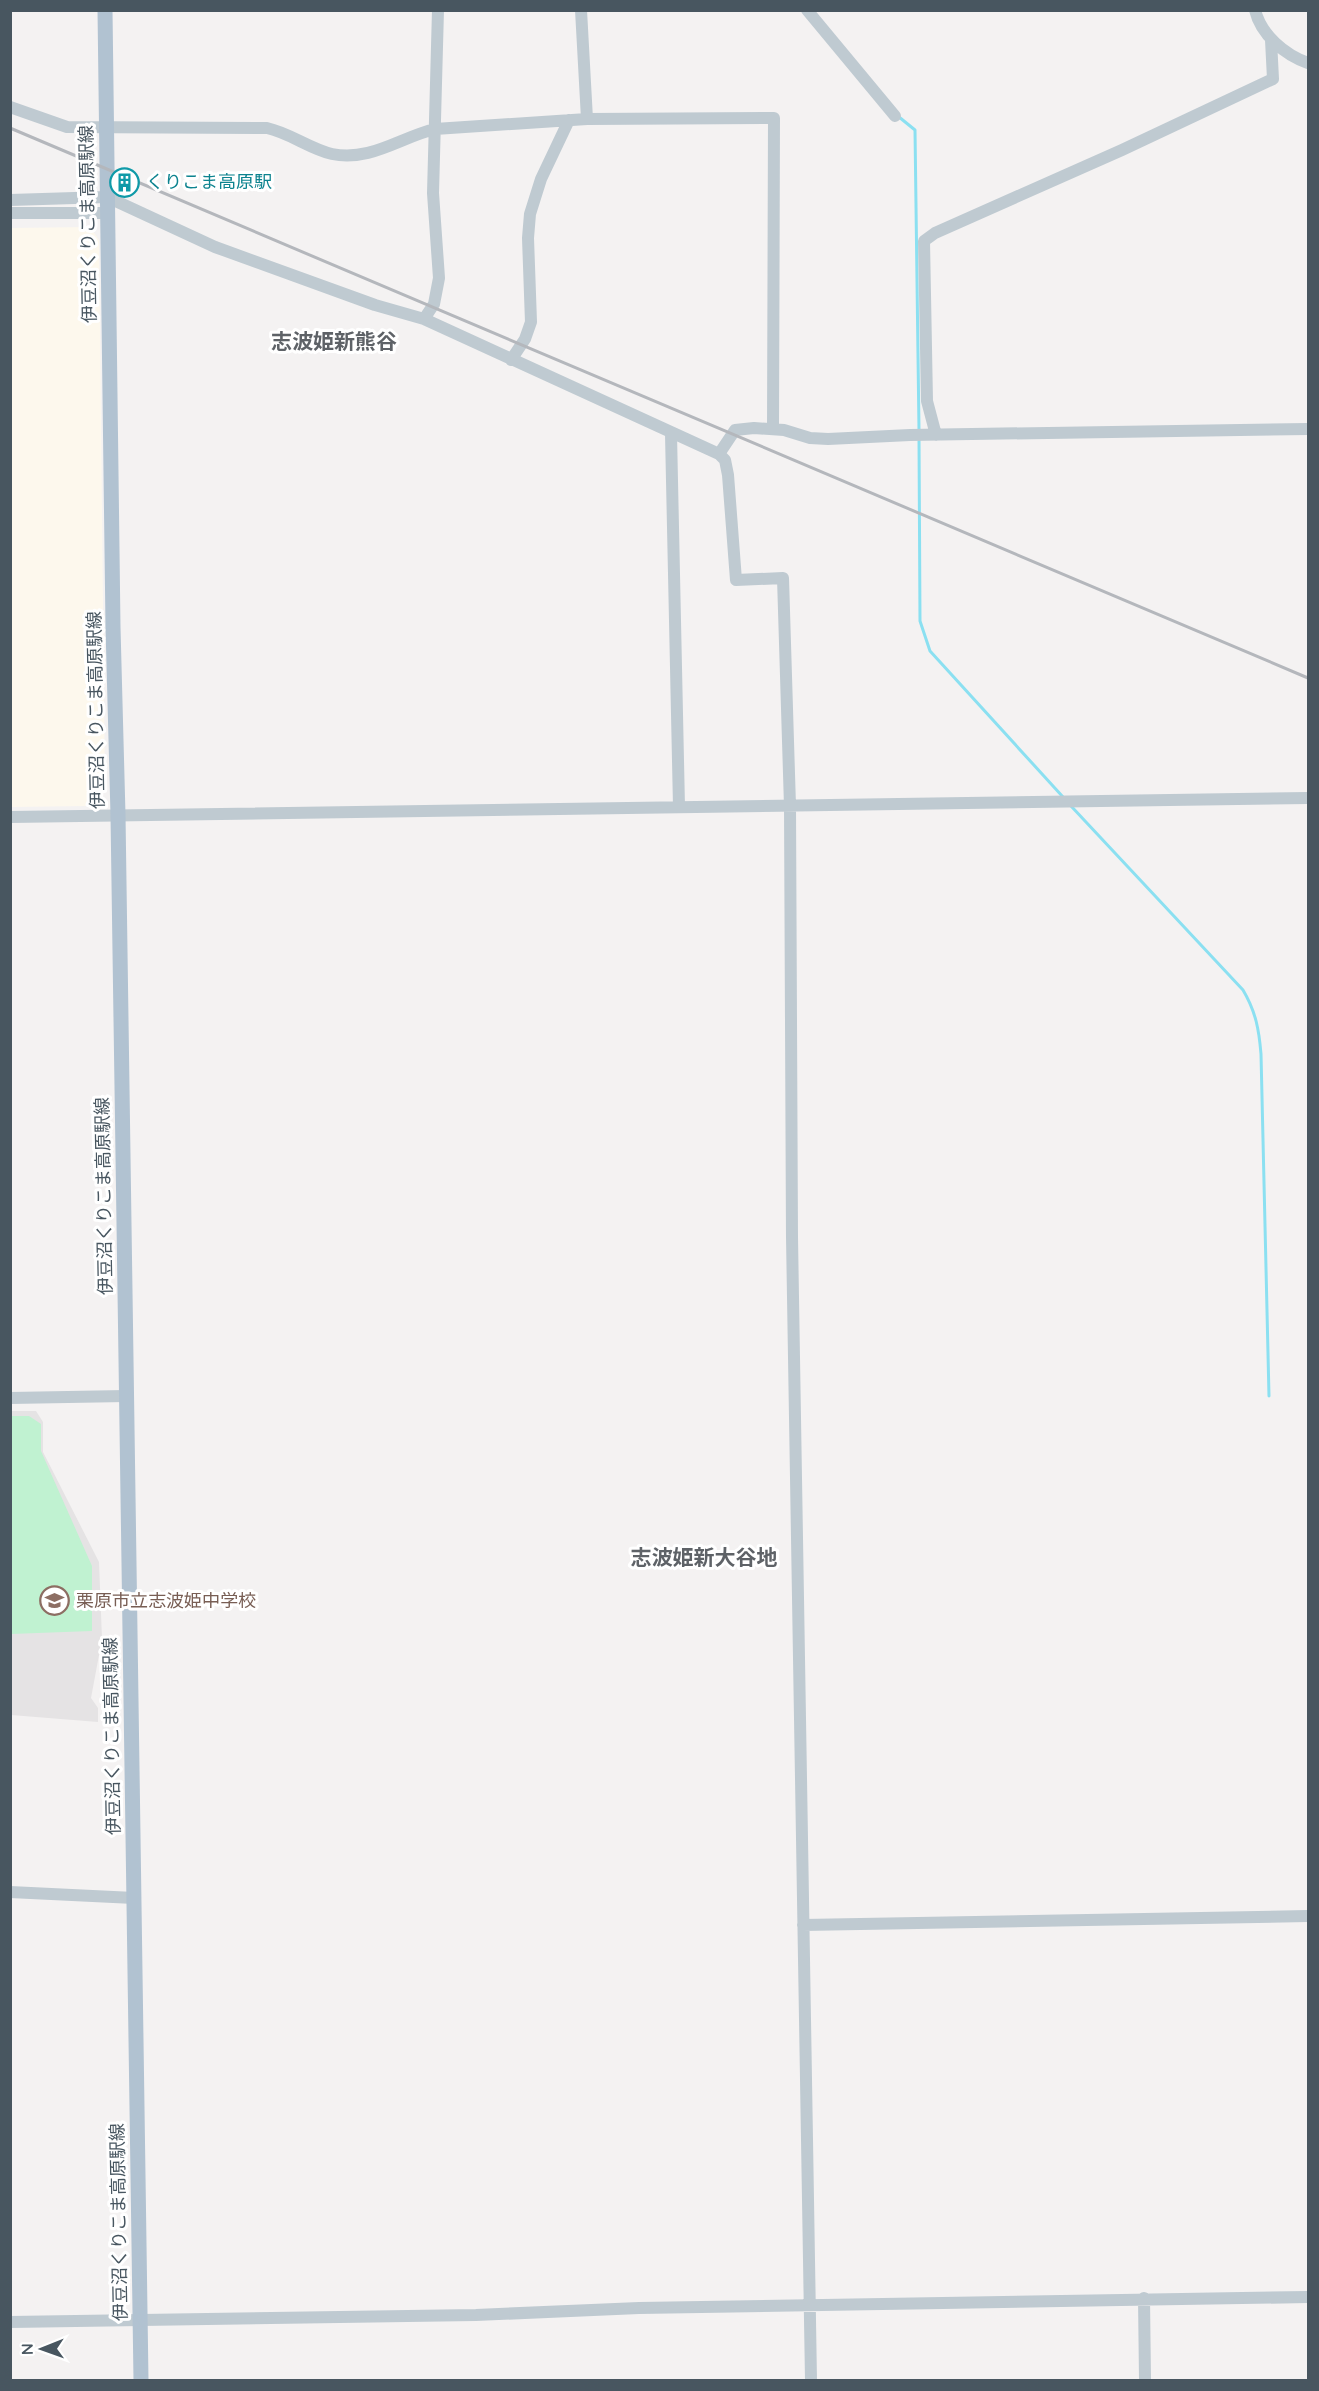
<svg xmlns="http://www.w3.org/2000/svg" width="1319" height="2391" viewBox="0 0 1319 2391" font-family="Quicksand,'Noto Sans JP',sans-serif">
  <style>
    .commercial { fill: #fdf8ed }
    .education { fill: #e5e3e4 }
    .green { fill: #c0f2d1 }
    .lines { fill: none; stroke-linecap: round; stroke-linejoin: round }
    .stream { stroke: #8be0f1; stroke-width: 3 }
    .minor { stroke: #bfcad1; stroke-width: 12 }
    .major { stroke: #b1c2d1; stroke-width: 15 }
    .rail { stroke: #b4b7bc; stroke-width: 3 }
    .labels { text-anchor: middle; stroke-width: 6; stroke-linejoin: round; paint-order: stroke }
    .culture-label { font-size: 18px; fill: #0d838f; stroke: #fff; text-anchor: start }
    .street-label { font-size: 18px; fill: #485660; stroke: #fff }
    .education-label { font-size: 18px; fill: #785e54; stroke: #fff; text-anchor: start }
    .quarter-label { font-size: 21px; font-weight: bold; fill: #5e6267; stroke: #fff }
  </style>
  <rect width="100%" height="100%" fill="#f4f2f2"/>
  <path class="commercial" d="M90,227L99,240L105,786L88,806L11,807V228Z"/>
  <path class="education" d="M10,1411H36L43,1422V1452L99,1562L102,1639L91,1698L98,1708V1722L11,1715Z"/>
  <path class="green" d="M10,1416H29L41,1424V1451L92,1566V1631L11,1634Z"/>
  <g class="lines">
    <path class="stream" d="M899,117L915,130L919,430
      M919,437L920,621L930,651L1063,797
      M1071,806L1243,990C1256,1012 1259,1030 1261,1054L1269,1396"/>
    <path class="minor" d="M581,10L587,119
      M807,10L895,116
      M1255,10C1261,35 1285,55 1308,63
      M10,107L67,127L267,128C290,133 310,149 332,154C370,162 401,137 435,129L587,119L774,118L773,429
      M10,200L107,197L215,247L375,305L424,319L719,454L725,460L728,475L736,580L783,578L790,806L792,1237L811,2380
      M10,213H108
      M424,319L434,304L439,278L433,193L438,10
      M511,360L525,339L531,322L528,238L530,214L541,179L569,120
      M671,434L679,807
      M936,435L927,401L924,241L935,233L1122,150L1273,79L1271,40
      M719,454L735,430L754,428L784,430L810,438L828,439L910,435L1308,429
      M10,817L1308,798
      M10,1398L126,1396
      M10,1892L134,1898
      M803,1925L1308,1916
      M1144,2298L1145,2380
      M10,2322L476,2315L639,2308L1308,2297"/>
    <path class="major" d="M105,10L113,627L118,815L141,2380"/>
    <path class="rail" d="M10,128L1308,678"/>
  </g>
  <defs>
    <symbol id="building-ring" viewBox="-11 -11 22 22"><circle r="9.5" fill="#fff" stroke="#0f9aa8" stroke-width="1.5"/><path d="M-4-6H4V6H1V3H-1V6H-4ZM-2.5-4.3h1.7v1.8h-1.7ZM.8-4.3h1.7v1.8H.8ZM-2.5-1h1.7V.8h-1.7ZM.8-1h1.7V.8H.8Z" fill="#0f9aa8"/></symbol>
    <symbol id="school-ring" viewBox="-11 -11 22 22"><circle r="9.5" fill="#fff" stroke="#8d6e63" stroke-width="1.5"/><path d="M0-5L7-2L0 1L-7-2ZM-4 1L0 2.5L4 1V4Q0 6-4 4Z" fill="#8d6e63"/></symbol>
  </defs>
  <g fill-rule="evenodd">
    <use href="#building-ring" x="108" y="166" width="33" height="33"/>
    <use href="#school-ring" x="38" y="1584" width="33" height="33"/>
  </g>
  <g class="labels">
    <g class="culture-label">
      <text x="146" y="188">くりこま高原駅</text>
    </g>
    <g class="street-label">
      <text transform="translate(88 224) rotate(-91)" y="6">伊豆沼くりこま高原駅線</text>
      <text transform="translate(96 710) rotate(-91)" y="6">伊豆沼くりこま高原駅線</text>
      <text transform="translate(104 1196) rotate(-91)" y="6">伊豆沼くりこま高原駅線</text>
      <text transform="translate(112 1736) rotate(-91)" y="6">伊豆沼くりこま高原駅線</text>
      <text transform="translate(119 2222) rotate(-91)" y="6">伊豆沼くりこま高原駅線</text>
    </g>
    <g class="education-label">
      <text x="76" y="1607">栗原市立志波姫中学校</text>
    </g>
    <g class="quarter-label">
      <text x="334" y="349">志波姫新熊谷</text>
      <text x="704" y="1565">志波姫新大谷地</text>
    </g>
  </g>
  <rect width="1319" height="2391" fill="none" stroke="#485660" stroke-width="24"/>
  <g transform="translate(42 2349) rotate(269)" stroke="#ffffff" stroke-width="4.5" paint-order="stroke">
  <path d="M0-4.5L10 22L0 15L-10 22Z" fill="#485660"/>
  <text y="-9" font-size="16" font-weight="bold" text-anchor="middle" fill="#485660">N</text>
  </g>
</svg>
